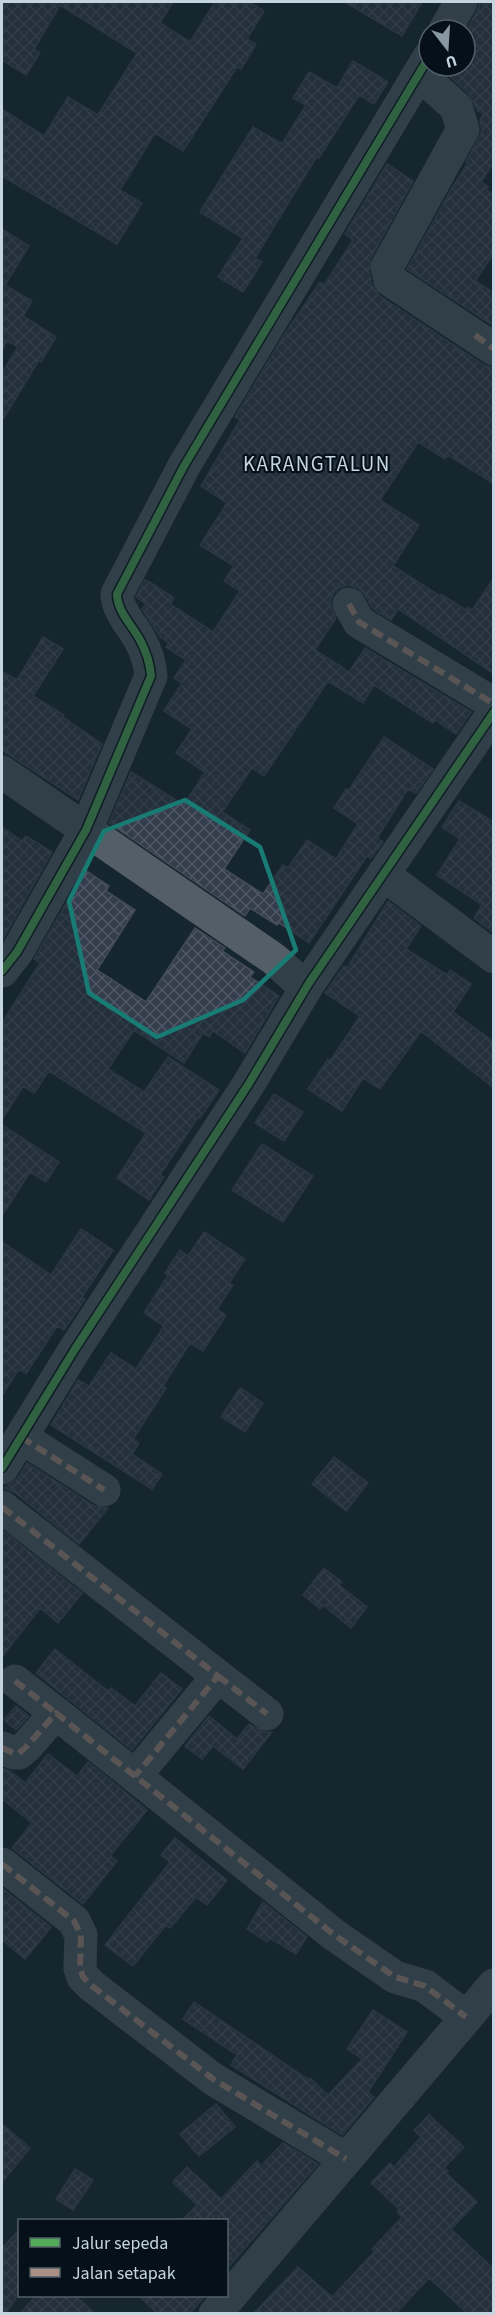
<svg xmlns="http://www.w3.org/2000/svg" width="495" height="2315" viewBox="0 0 495 2315" font-family="'Source Sans 3',sans-serif">
  <style>
    .building { fill: url(#building-cross-hatch); stroke: #434b56; stroke-width: 1.5 }
    .lines { fill: none; stroke-linecap: round; stroke-linejoin: round }
    .minor { stroke: #535e66; stroke-width: 33 }
    .quiet { stroke: #ac8f84; stroke-width: 6; stroke-dasharray: 12 6; stroke-linecap: butt }
    .cycleway-casing { stroke: #051018; stroke-width: 11 }
    .cycleway { stroke: #51ab58; stroke-width: 8 }
    .marked { fill: none; stroke: #187b74; stroke-width: 4.5; stroke-linejoin: round }
    .labels { text-anchor: middle; stroke-width: 4.5; stroke-linejoin: round; paint-order: stroke }
    .quarter-label { font-size: 21px; letter-spacing: 1.5px; fill: #c4d5e1; stroke: #051018 }
  </style>
  <defs>
    <pattern id="building-cross-hatch" width="8" height="8" patternUnits="userSpaceOnUse" patternTransform="scale(1.5)"><rect width="8" height="8" fill="#343d4c"/><path d="M0 0l8 8M0 8l8-8" fill="none" stroke="#505866"/></pattern>
  </defs>
  <rect width="100%" height="100%" fill="#162630"/>
  <path class="building" d="M2,2H173L160,23L190,42L215,2H250L264,11L247,39L256,44L241,69L237,67L183,151L155,133L120,190L142,203L117,244L2,176V109L44,136L68,97L98,115L137,53L60,5L34,49L40,53L26,75L2,60Z
    M345,2H422L402,36Z
    M480,2H494V162L481,182L488,187L486,190L494,195V253L475,281L494,293V326L407,269L452,188L468,163L466,162L482,131L480,120L483,114L477,110L468,93L443,70L445,66H465V33L477,11Z
    M353,61L388,82L374,104L359,95L319,158L317,156L255,258L262,262L243,292L218,277L243,238L200,212L253,127L282,144L306,105L293,98L309,72L337,88Z
    M387,164L413,181L371,258L369,271L372,285L380,296L484,365L494,368V484L448,455L445,459L418,442L380,500L419,525L393,566L440,596L441,594L466,610L468,607L472,610L494,578V674L398,609L391,620L373,609L365,595L358,588L349,585L339,588L333,594L330,604L336,618L315,650L349,672L365,648L471,712L456,734L435,720L433,723L374,685L363,703L328,681L264,776L252,768L222,812L250,830L224,869L263,894L283,865L288,868L307,840L336,859L358,824L334,808L346,789L349,790L384,737L433,769L416,793L408,789L377,838L383,842L371,858L367,856L309,943L279,923L277,925L250,908L245,916L109,823L131,772L184,805L205,772L176,753L192,729L164,711L182,683L174,678L186,660L166,647L169,643L160,637L142,609L146,604L136,597L145,580L148,581L174,598L170,604L213,632L240,591L224,581L234,566L200,545L227,503L201,486L240,420L235,417L284,335L320,282L324,285L353,240L345,234Z
    M2,229L29,246L5,285L32,301L23,316L56,337L41,362L39,360L2,421V373L18,347L9,342L13,336L11,335L2,350Z
    M43,637L63,649L33,696L64,715L63,717L102,744L78,800L2,750V671L17,680Z
    M459,801L494,822V933L474,918L482,905L437,875L460,839L442,827Z
    M2,827L22,841L26,836L52,852L3,939Z
    M85,870L109,886L106,891L135,910L97,970L146,1002L195,928L225,948L222,951L254,972L250,977L279,996L245,1053L213,1031L209,1037L203,1033L184,1063L134,1030L108,1069L144,1092L168,1057L219,1090L200,1118L199,1116L160,1175L164,1177L149,1200L117,1178L146,1133L49,1071L34,1093L23,1086L2,1120V1023L40,963L34,959Z
    M388,901L421,926L406,949L447,975L450,970L471,984L453,1012L494,1042V1088L421,1031L380,1089L363,1078L342,1111L308,1089L328,1059L330,1061L360,1016L325,993L344,966L347,968Z
    M274,1094L303,1112L284,1141L255,1123Z
    M2,1125L59,1162L46,1182L30,1172L2,1216Z
    M262,1144L313,1176L283,1222L232,1190Z
    M81,1229L113,1250L82,1297L85,1299L64,1330L57,1326L26,1374L19,1369L2,1396V1242L51,1275Z
    M204,1232L245,1259L229,1283L233,1285L217,1309L226,1315L203,1351L190,1343L163,1386L166,1388L133,1439L139,1443L132,1454L162,1474L152,1489L51,1425L78,1380L89,1386L111,1353L136,1369L164,1326L144,1313L168,1275L165,1273L180,1250L188,1256Z
    M240,1388L263,1403L245,1432L221,1417Z
    M334,1457L368,1483L346,1511L312,1484Z
    M27,1463L94,1506L108,1508L79,1544L14,1492L4,1488L18,1478Z
    M2,1530L82,1593L58,1623L40,1608L2,1657Z
    M324,1568L342,1582L339,1585L367,1607L351,1628L323,1605L320,1609L303,1595Z
    M55,1649L108,1691L111,1688L135,1706L161,1673L182,1689L132,1750L36,1673Z
    M16,1706L29,1716L16,1730L4,1720Z
    M209,1716L237,1739L249,1724L264,1732H272L243,1769L213,1746L202,1759L185,1746Z
    M48,1754L77,1776L88,1762L147,1810L110,1856L117,1861L83,1904L12,1848L32,1823L2,1799V1768L10,1771L25,1783Z
    M175,1838L227,1880L207,1905L196,1897L170,1928L166,1925L133,1966L105,1945L170,1862L161,1855Z
    M2,1888L51,1927L25,1959L2,1940Z
    M263,1902L307,1937L296,1954L270,1938L267,1942L247,1929Z
    M194,2002L309,2080L310,2078L328,2095L362,2059L347,2049L373,2010L407,2032L368,2092L374,2097L342,2135L231,2065L237,2055L183,2019Z
    M216,2104L235,2127L199,2156L180,2134Z
    M429,2115L464,2147L444,2168L448,2171L446,2173L477,2202L451,2229L494,2269V2313H467L429,2278L396,2313H254L298,2267L332,2297L375,2251L372,2249L402,2217L397,2212L399,2209L371,2183L390,2163L394,2167L421,2137L414,2130Z
    M2,2124L30,2148L2,2182Z
    M283,2143L318,2164L226,2270V2220H182L197,2205L173,2182L187,2167L221,2199L257,2161L261,2166Z
    M75,2169L93,2180L73,2210L56,2199Z
    M20,2229V2292L6,2313H2V2248Z
    M37,2295H75L94,2313H20Z
    M138,2295H206L190,2313H157Z"/>
  <g class="lines">
    <path class="minor" d="M445,30L461,2
      M419,74L456,107L463,129L387,267L390,280L494,349
      M349,604L359,622L494,704
      M2,772L274,959L306,988
      M384,875L494,957
      M2,971L17,952L86,830L151,676C150,663 146,651 140,640C132,625 117,611 117,594L184,466L429,57
      M21,1437L104,1490
      M2,1468L75,1349L248,1085L309,983L494,712
      M2,1507L218,1676L135,1776
      M218,1676L267,1714
      M15,1681L56,1713
      M2,1748L14,1753H19L26,1747L56,1713L333,1934L395,1977L425,1986L466,2017
      M2,1864L74,1921L81,1935L80,1968L83,1977L92,1986L213,2079L346,2159
      M215,2314L494,1985"/>
    <path class="quiet" d="M475,335L494,349
      M349,604L359,622L494,704
      M21,1437L104,1490
      M2,1507L218,1676L135,1776
      M218,1676L267,1714
      M15,1681L56,1713
      M2,1748L14,1753H19L26,1747L56,1713L333,1934L395,1977L425,1986L466,2017
      M2,1864L74,1921L81,1935L80,1968L83,1977L92,1986L213,2079L346,2159"/>
    <defs>
      <path id="cycleway" d="M2,971L17,952L86,830L151,676C150,663 146,651 140,640C132,625 117,611 117,594L184,466L429,57
        M2,1468L75,1349L248,1085L309,983L494,712"/>
    </defs>
    <use href="#cycleway" class="cycleway-casing"/>
    <use href="#cycleway" class="cycleway"/>
  </g>
  <path d="M0 0H495V2315H0ZM185,800L260,847L296,950L243,1000L157,1037L89,993L69,901L104,831Z" fill="#162630" fill-opacity=".55" fill-rule="evenodd"/>
  <path class="marked" d="M185,800L260,847L296,950L243,1000L157,1037L89,993L69,901L104,831Z"/>
  <g class="labels">
    <g class="quarter-label">
      <text x="317" y="471">KARANGTALUN</text>
    </g>
  </g>
  <rect width="495" height="2315" fill="none" stroke="#c4d5e1" stroke-width="6"/>
  <rect x="18" y="2219" width="210" height="78" fill="#051018" stroke="#515f68" stroke-width="1.5"/>
  <rect x="30" y="2238" width="30" height="9" fill="#51ab58" stroke="#515f68" stroke-width="1.5"/>
  <text x="72" y="2249" font-size="18" fill="#c4d5e1">Jalur sepeda</text>
  <rect x="30" y="2268" width="30" height="9" fill="#ac8f84" stroke="#515f68" stroke-width="1.5"/>
  <text x="72" y="2279" font-size="18" fill="#c4d5e1">Jalan setapak</text>
  <g transform="translate(447 48) rotate(163)"><circle r="28" fill="#051018" stroke="#515f68" stroke-width="1.5"/>
  <path d="M0-4.5L10 22L0 15L-10 22Z" fill="#8798a3"/>
  <text y="-9" font-size="16" font-weight="bold" text-anchor="middle" fill="#c4d5e1">U</text>
  </g>
</svg>
